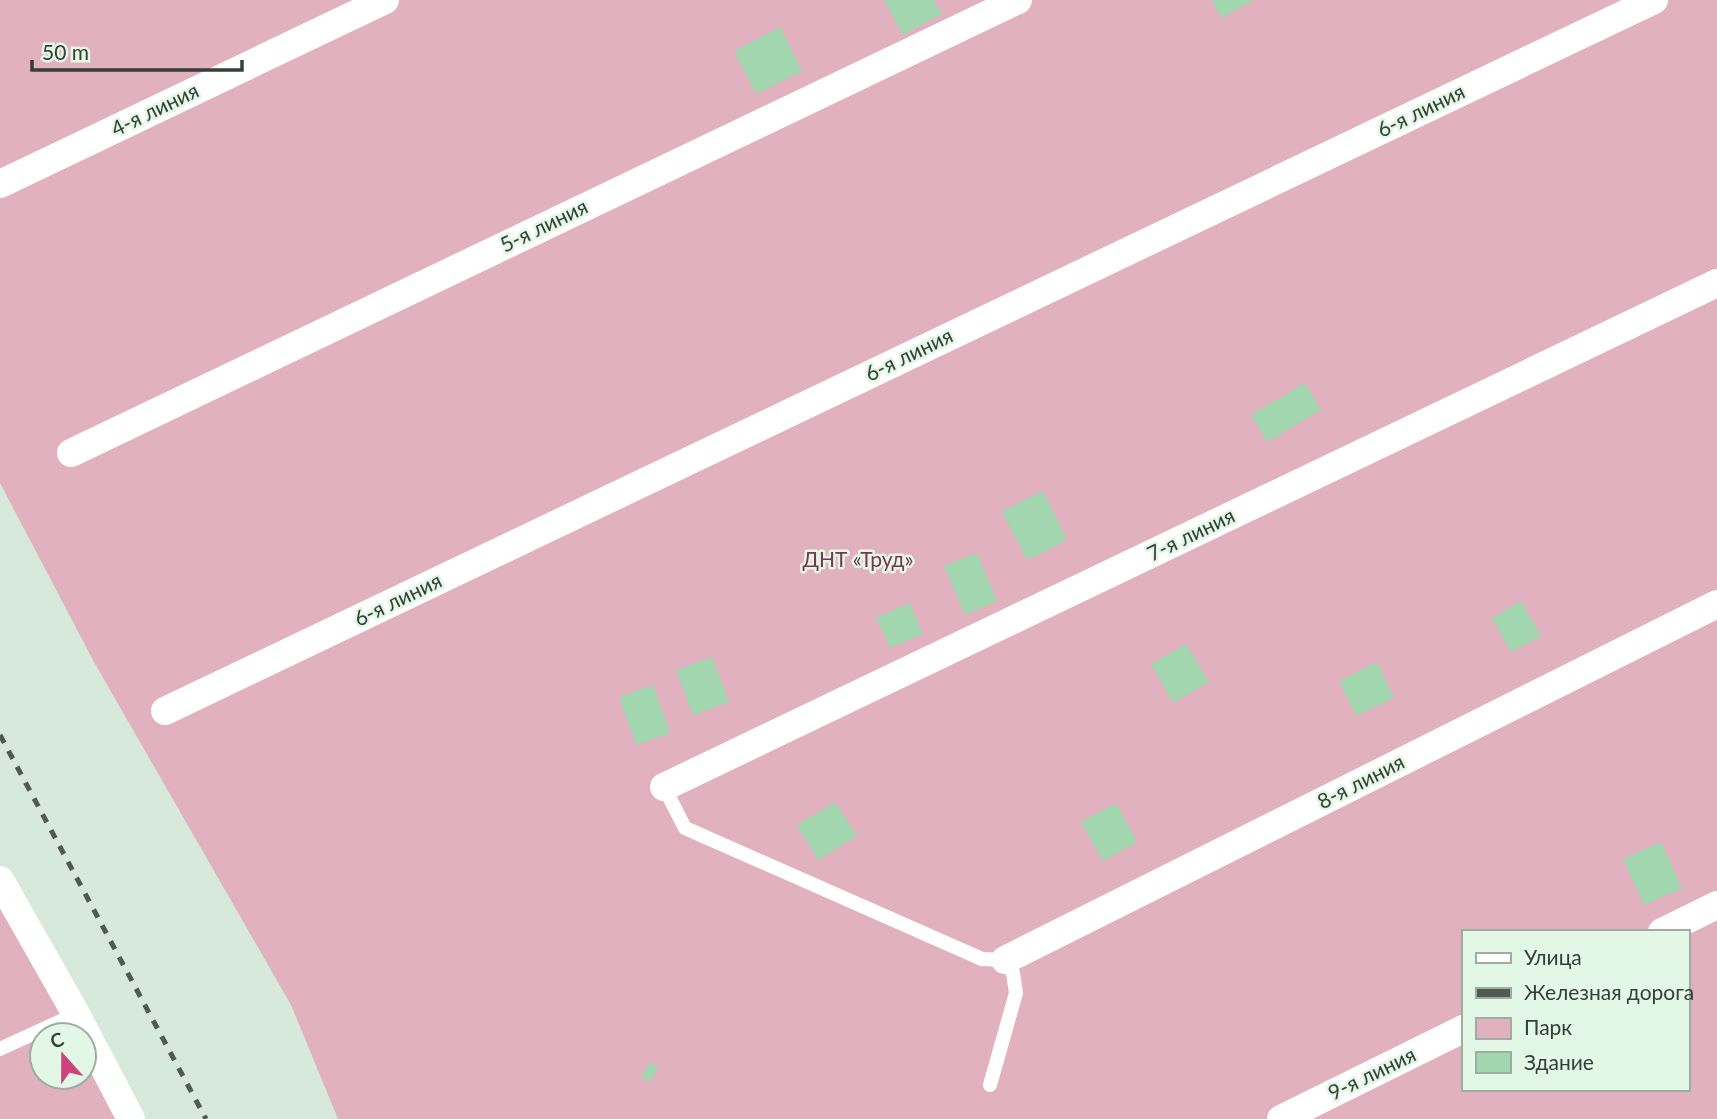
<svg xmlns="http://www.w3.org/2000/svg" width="1717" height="1119" viewBox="0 0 1717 1119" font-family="Lato,sans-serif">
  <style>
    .green { fill: #e1b1bf; fill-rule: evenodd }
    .building { fill: #a1d6ae }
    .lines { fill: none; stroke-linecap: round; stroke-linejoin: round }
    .lane { stroke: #fff; stroke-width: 14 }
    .street { stroke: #fff; stroke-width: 28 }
    .rail { stroke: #505a52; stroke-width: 5; stroke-dasharray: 9 9; stroke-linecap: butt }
    .labels { text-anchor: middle; stroke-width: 5; stroke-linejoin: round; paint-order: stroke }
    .street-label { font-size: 21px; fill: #363e38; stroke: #e3f7e7 }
    .park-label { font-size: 21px; fill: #7f3350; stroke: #e3f7e7 }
  </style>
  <rect width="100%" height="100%" fill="#d6e9da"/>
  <path class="green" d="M0,0H1717V1119H338L291,1005L94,662L0,483ZM1463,932H1687V1089H1463Z
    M0,886L81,1035H42V1077H84V1041L126,1119H0Z"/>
  <path class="building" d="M884,0H934L942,14L903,35Z
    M1212,0H1254L1221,18Z
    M780,27L802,71L756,94L734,51Z
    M1305,383L1321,410L1267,442L1251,415Z
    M1043,491L1067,540L1027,560L1002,511Z
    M977,553L997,601L965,615L944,566Z
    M1521,601L1541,636L1511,652L1492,618Z
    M910,603L923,634L890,648L876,617Z
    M1186,644L1209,682L1173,703L1151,664Z
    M712,657L729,702L693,715L676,670Z
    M1377,662L1394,698L1356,716L1339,681Z
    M653,685L670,733L636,745L619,697Z
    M835,802L857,836L818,860L797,825Z
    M1116,803L1137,842L1103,861L1081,822Z
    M1661,842L1682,888L1644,905L1623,859Z
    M649,1063L658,1067L651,1082L641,1077Z"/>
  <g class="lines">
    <path class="lane" d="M664,787L685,828L982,959L1005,960L1013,973L1016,993L990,1085
      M0,1049L76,1014"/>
    <path class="street" d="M0,184L385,0
      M71,453L1018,0
      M165,711L1654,0
      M664,787L1717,283
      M0,880L76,1014L131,1119
      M1662,932L1717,905
      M1005,960L1717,604
      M1281,1119L1463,1029"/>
    <path class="rail" d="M0,735L206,1119"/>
  </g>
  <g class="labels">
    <g class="street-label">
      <text transform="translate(155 110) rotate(-26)" y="7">4-я линия</text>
      <text transform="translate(1421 111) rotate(-26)" y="7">6-я линия</text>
      <text transform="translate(544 226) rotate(-26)" y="7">5-я линия</text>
      <text transform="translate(909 355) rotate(-26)" y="7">6-я линия</text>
      <text transform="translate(1191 535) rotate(-26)" y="7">7-я линия</text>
      <text transform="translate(398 600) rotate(-26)" y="7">6-я линия</text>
      <text transform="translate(1361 782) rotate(-27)" y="7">8-я линия</text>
      <text transform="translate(1372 1074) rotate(-26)" y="7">9-я линия</text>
    </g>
    <g class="park-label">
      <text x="858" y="567">ДНТ «Труд»</text>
    </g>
  </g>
  <rect x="1462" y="930" width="228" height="161" fill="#e3f7e7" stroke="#9eada1" stroke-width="2"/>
  <rect x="1476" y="953" width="35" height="10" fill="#ffffff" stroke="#9eada1" stroke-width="2"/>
  <text x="1524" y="965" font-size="21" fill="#363e38">Улица</text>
  <rect x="1476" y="988" width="35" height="10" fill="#505a52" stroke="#9eada1" stroke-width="2"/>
  <text x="1524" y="1000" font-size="21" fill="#363e38">Железная дорога</text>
  <rect x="1476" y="1018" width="35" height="21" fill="#e1b1bf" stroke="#9eada1" stroke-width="2"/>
  <text x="1524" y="1035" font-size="21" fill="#363e38">Парк</text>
  <rect x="1476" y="1052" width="35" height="21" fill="#a1d6ae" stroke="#9eada1" stroke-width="2"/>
  <text x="1524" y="1070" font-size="21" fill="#363e38">Здание</text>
  <g transform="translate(63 1056) rotate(339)"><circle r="33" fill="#e3f7e7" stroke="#9eada1" stroke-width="2"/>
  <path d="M0-5L12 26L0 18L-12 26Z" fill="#cd437c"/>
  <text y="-10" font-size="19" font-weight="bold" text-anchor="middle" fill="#363e38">С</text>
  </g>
  <path d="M32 60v10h210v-10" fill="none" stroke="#363e38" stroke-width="3.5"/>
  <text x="42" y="60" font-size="21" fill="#363e38" stroke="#e3f7e7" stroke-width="5" paint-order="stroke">50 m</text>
</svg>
